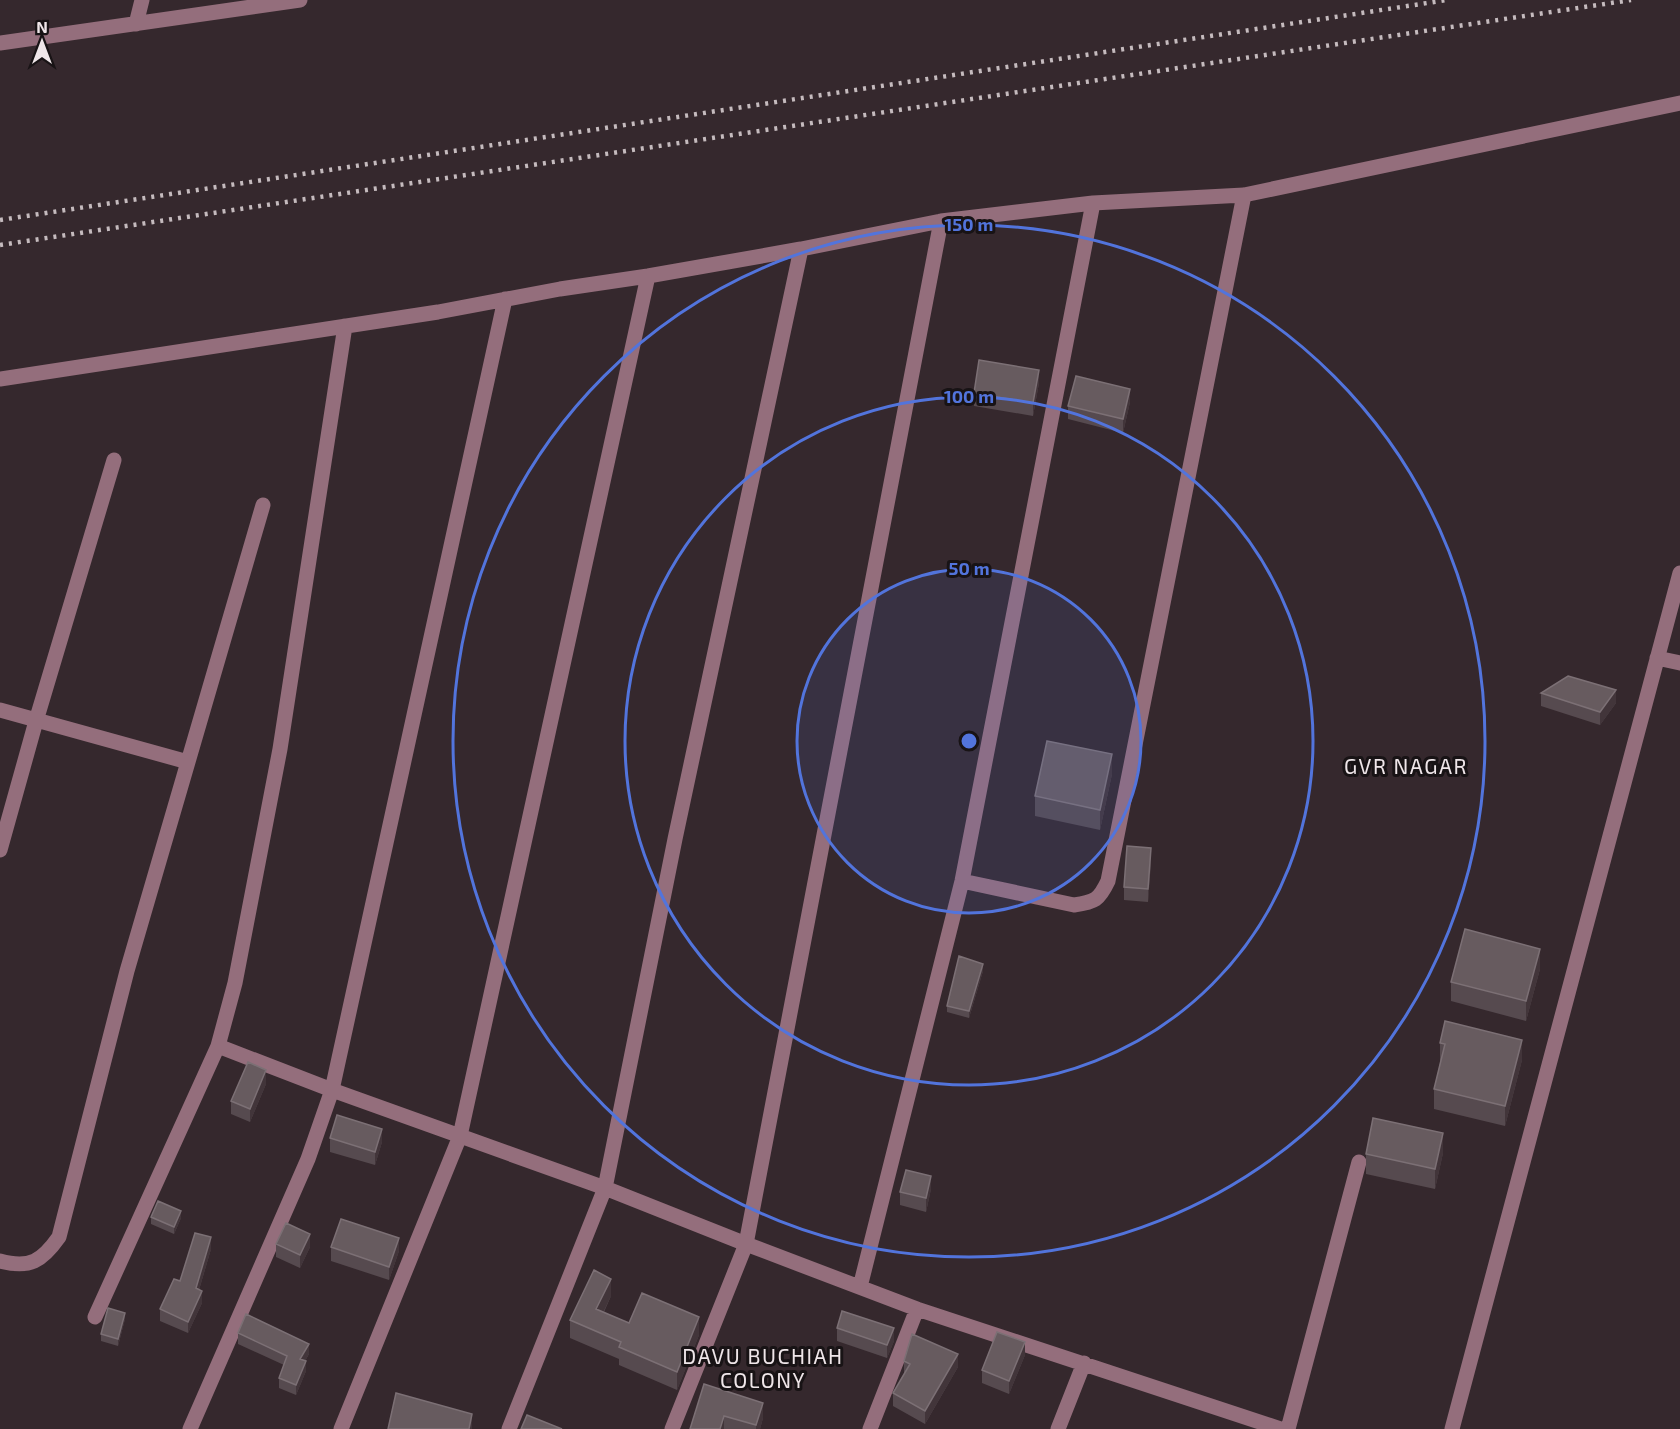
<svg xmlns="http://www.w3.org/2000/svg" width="1680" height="1429" viewBox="0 0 1680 1429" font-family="'Exo 2',sans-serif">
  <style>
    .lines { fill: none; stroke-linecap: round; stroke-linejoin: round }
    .minor { stroke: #946e7c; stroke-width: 15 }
    .rail { stroke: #c5bbbe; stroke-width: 4.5; stroke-dasharray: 3 6; stroke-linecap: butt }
    .wall { fill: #564a4f }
    .shaded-wall { fill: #42353a }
    .building { fill: #675b5f; stroke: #7c7075; stroke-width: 1.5 }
    .ring { fill: none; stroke: #5274dc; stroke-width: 3 }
    .labels { text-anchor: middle; stroke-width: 6; stroke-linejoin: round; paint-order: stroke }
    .neighbourhood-label { font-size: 21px; letter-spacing: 1.5px; fill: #efe6e9; stroke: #181315 }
    .centre { fill: #5274dc; stroke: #181315; stroke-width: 3 }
    .ring-label { font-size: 18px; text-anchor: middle; font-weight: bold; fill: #5274dc; stroke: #181315; stroke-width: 6; stroke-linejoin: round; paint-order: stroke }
  </style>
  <rect width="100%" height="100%" fill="#35282d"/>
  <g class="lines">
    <path class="minor" d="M136,24L142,0
      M0,43L300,0
      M0,379L438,312L560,289L648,276L801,249L941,221L1093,203L1244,195L1680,103
      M1657,658L1680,663
      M0,710L188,762
      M0,850L36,721L114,460
      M962,881L1074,905C1095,902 1099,900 1108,881L1244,195
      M218,1046L332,1090L605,1188L675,839L801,249
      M0,1261C30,1269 42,1261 59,1237L127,971L263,505
      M860,1287L962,881L1093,203
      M95,1317L218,1046L235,983L280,749L345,326
      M190,1429L308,1159L332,1090L505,299
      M341,1429L460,1136L648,276
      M509,1429L605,1188L746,1244L917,1309L1281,1429
      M672,1429L746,1244L941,221
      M870,1429L917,1309
      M1058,1429L1084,1363
      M1288,1429L1359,1162
      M1452,1429L1680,573"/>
    <path class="rail" d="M0,220L1447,0
      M0,245L1631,0"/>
  </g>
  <path class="wall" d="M1039,383L1033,416L974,406V393Z
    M1130,402L1123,433L1068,419V406Z
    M1541,693L1616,703L1600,725L1541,706Z
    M1112,774L1100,830L1035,816V796Z
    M1151,862L1148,902L1124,900V887Z
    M1540,969L1526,1021L1451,1001V982Z
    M983,971L969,1018L947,1012V1006Z
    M1440,1043L1522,1060L1505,1126L1434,1109V1089L1440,1063Z
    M266,1084L250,1122L231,1114V1101Z
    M330,1138L382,1142L375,1165L330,1152Z
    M1443,1153L1435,1189L1366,1174V1154Z
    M931,1189L926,1212L900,1205V1192Z
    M151,1217L181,1218L174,1234L151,1224Z
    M276,1244L310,1247L300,1268L276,1257Z
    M331,1247L399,1251L389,1280L331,1261Z
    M211,1249L199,1290L202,1303L188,1333L160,1321V1309L180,1281Z
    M611,1296L604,1312L629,1323L699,1335L677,1390L619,1365V1359L570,1338V1320Z
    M125,1319L118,1346L101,1341V1334Z
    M837,1328L894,1341L887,1358L837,1341Z
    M238,1333L309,1354L305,1361L306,1371L296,1395L279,1388V1378L284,1365L238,1344Z
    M1025,1355L1009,1394L982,1383V1370Z
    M904,1361L958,1367L925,1424L893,1406V1393L904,1375Z
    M704,1384L763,1418L760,1429H690Z"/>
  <path class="shaded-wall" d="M1039,370V383L1033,416V403Z
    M1130,389V402L1123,433V419Z
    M1616,690V703L1600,725V712Z
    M1112,754V774L1100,830V810Z
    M1151,848V862L1148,902V889Z
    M1540,949V969L1526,1021V1001Z
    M983,964V971L969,1018V1011Z
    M1522,1040V1060L1505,1126V1106Z
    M266,1070V1084L250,1122V1109Z
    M382,1129V1142L375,1165V1152Z
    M1443,1133V1153L1435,1189V1169Z
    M931,1176V1189L926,1212V1198Z
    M181,1211V1218L174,1234V1227Z
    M310,1234V1247L300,1268V1255Z
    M211,1237V1249L196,1300V1288Z
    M399,1238V1251L389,1280V1267Z
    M611,1279V1296L596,1327V1309Z
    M202,1291V1303L188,1333V1322Z
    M125,1313V1319L118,1346V1339Z
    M699,1317V1335L677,1390V1372Z
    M894,1328V1341L887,1358V1345Z
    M1025,1342V1355L1009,1394V1381Z
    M309,1344V1354L300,1369V1359Z
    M958,1354V1367L925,1424V1411Z
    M306,1361V1371L296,1395V1385Z
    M763,1403V1418L760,1429H756V1425Z
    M472,1414V1429H469Z
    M724,1416V1429H720Z"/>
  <path class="building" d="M979,360L1039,370L1033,403L974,393Z
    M1076,376L1130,389L1123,419L1068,406Z
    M1568,676L1616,690L1600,712L1541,693Z
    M1047,741L1112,754L1100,810L1035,796Z
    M1127,846L1151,848L1148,889L1124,887Z
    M1465,929L1540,949L1526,1001L1451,982Z
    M959,956L983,964L969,1011L947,1006Z
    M1445,1021L1522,1040L1505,1106L1434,1089L1445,1044L1440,1043Z
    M248,1062L266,1070L250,1109L231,1101Z
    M337,1115L382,1129L375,1152L330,1138Z
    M1373,1118L1443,1133L1435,1169L1366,1154Z
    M906,1170L931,1176L926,1198L900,1192Z
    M158,1201L181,1211L174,1227L151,1217Z
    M341,1219L399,1238L389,1267L331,1247Z
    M286,1223L310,1234L300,1255L276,1244Z
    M195,1233L211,1237L196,1288L202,1291L188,1322L160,1309L174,1279L180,1281Z
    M594,1270L611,1279L596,1309L629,1323L642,1293L699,1317L677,1372L619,1347L621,1342L570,1320Z
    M108,1308L125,1313L118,1339L101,1334Z
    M842,1311L894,1328L887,1345L837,1328Z
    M246,1314L309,1344L300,1359L306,1361L296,1385L279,1378L287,1356L238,1333Z
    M997,1332L1025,1342L1009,1381L982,1370Z
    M912,1334L958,1354L925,1411L893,1393L910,1364L904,1361Z
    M704,1384L763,1403L756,1425L724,1416L720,1429H690Z
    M396,1393L472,1414L469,1429H388Z
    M527,1415L562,1429H521Z"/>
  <circle cx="969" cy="741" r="172" fill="#5274dc" fill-opacity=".12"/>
  <g class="ring">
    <circle cx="969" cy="741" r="172"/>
    <circle cx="969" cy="741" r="344"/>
    <circle cx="969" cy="741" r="516"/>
  </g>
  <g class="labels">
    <g class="neighbourhood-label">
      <text x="1406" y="774">GVR NAGAR</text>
      <text x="763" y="1364">DAVU BUCHIAH<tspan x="763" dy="24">COLONY</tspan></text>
    </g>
  </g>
  <circle cx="969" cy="741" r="9" class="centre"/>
  <g class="ring-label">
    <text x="969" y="231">150 m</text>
    <text x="969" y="403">100 m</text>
    <text x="969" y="575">50 m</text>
  </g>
  <g transform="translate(42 42)" stroke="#181315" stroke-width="4.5" paint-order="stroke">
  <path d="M0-4.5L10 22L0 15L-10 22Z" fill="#efe6e9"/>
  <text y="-9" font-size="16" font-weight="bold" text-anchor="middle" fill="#efe6e9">N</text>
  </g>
</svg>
